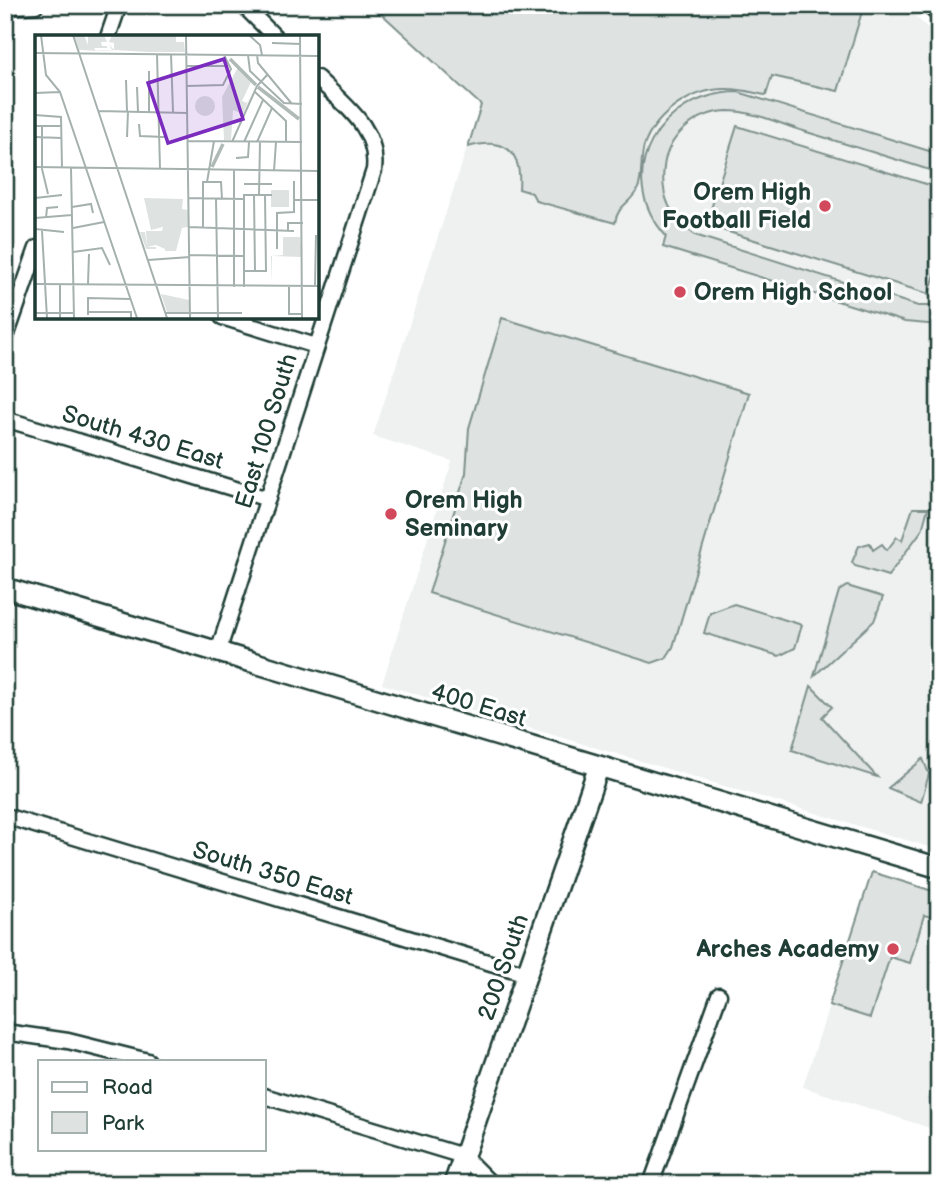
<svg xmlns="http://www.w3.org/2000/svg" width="944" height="1189" viewBox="0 0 944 1189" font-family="'Balsamiq Sans',sans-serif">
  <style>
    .built { fill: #eef1f0 }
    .green { fill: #dee3e2; stroke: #7e908b; stroke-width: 2 }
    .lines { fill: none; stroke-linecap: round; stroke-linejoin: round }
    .street-casing { stroke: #1f3d34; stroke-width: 19 }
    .secondary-casing { stroke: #1f3d34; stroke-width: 24 }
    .street { stroke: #fff; stroke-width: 14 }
    .secondary { stroke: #fff; stroke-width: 19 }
    .poi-dot { fill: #d1495b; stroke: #fff; stroke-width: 2.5 }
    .labels { text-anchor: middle; stroke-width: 6; stroke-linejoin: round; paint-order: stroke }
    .poi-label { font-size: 24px; font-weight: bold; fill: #1f3d34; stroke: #fff; text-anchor: end }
    .street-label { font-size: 24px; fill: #1f3d34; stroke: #fff }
    .inset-river { fill: none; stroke: #afbab7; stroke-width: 3.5 }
    .inset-road { fill: none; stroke: #a5b1ae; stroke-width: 2 }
    .view { fill: #7b2cbf; fill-opacity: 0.15; stroke: #7b2cbf; stroke-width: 3.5 }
    .inset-edge { fill: none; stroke: #1f3d34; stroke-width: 3.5 }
  </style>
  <rect width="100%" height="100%" fill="#fff"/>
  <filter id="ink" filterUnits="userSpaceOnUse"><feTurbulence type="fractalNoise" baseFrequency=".0143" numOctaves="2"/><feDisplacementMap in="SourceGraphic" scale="14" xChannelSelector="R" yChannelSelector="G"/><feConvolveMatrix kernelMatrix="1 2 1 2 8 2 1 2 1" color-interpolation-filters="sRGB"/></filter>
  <g filter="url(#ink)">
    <path class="built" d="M372,5H903L939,38V850L382,684L452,461L373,436L481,105Z
      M872,872L939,893V1131L803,1087Z"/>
    <path class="green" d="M372,5H864L838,91L772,76L766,95C754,93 741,89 729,89C694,87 656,113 644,146C640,159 643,177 638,188C632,203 617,205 615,223L536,201L532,193L519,189C522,150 505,137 468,147L481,105Z
      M738,92L939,154V173C892,158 846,144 800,130C776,122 752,111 727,111C697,112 667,136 664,167C660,197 671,218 695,235L918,306H939V325L905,322L663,247L666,236C610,174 660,93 738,92Z
      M737,126L939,188V261L929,294L706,225Z
      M502,318L749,393L673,647L666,658L652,663L429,593L466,473L469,428Z
      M913,508H928L922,530L888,576L855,566L852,562L859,546L870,543L873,550L882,544L887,550L897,537L902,540Z
      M847,586L883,597L874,621L814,676L839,591Z
      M734,604L802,625L795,648L779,656L704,633L710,613Z
      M811,686L832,707L822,717L877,777L792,750Z
      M923,759L929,774L921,802L888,788Z
      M872,872L939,893V919L924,915L910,963L890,957L870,1018L829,1005Z"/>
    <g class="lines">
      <defs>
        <path id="street" d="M243,5L275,37
          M928,5L939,15
          M5,7L36,5
          M108,37L119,5
          M222,317L316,346
          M5,340L37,248
          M5,419L268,499
          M218,652L374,170C379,128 344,105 317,78
          M5,816L527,974
          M5,1032L68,1041L148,1061
          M264,1096L463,1156L491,1184
          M651,1184L719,995"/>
        <path id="secondary" d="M5,588L939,868
          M454,1184L599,766"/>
      </defs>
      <use href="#street" class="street-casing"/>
      <use href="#secondary" class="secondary-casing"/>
      <use href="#street" class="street"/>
      <use href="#secondary" class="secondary"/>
    </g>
  </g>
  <g class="poi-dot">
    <circle cx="825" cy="206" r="7"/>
    <circle cx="680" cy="292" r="7"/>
    <circle cx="391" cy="514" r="7"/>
    <circle cx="893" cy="949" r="7"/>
  </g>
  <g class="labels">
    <g class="poi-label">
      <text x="811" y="200">Orem High<tspan x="811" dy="28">Football Field</tspan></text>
      <text x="694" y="300" text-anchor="start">Orem High School</text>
      <text x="405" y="508" text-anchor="start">Orem High<tspan x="405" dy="28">Seminary</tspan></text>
      <text x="879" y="957">Arches Academy</text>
    </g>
    <g class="street-label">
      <text transform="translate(266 431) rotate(-73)" y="8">East 100 South</text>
      <text transform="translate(143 437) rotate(17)" y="8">South 430 East</text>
      <text transform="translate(479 705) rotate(17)" y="8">400 East</text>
      <text transform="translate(273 873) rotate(17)" y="8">South 350 East</text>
      <text transform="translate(503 967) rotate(-71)" y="8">200 South</text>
    </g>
  </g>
  <g transform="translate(35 35)">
    <rect width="284" height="284" fill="#fff"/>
    <path d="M39,0H49L53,10V0H69L72,7H66L67,11H72V13H59L61,16L77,15L74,9L79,15V8L74,7L77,0H149L141,1V7H149L150,17H113L80,15L69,16L44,15ZM203,32L217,45L207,66L212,68L217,57L208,79L198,75L196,105H189L187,62ZM160 71a10 10 0 1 1 20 0a10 10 0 1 1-20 0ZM236,155H254V172H236ZM109,163L148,164L147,174L153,175V192L147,193L141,216H130V222V214L121,210L112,212H121V214H111L105,197H110L112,211L111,196H127L128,192L116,195ZM248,202H265L267,222L237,221V249L236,221L248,220ZM126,259L154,265V277H132Z" fill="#dee3e2"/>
    <path class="inset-river" d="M195,24L221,50M223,52L264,84M177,132L188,109"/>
    <path class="inset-road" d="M6,0L11,40L25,57L102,283M38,0L132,283M151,0L155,283M214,0L225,10L227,20M265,0L267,283M237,8L266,9M0,18L284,21M122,19L125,134M136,19L138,77M213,20L215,36L249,68L267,69M222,20L223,28L257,69M151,31H193M91,45L92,76M152,51L188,50L196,34L189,20M102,52L103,77M220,57L251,86V107M0,58L25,57M63,76L153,78M114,77V36M0,80L26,82L27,133M104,89L105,101L130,102M0,91H27M7,91V134L13,159M0,102L27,103M92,102L93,76M153,106L267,107M197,107L222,51L233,39M209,107L228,65M222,107L237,73M201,123L213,122L214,107M0,132L284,136M36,133L39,283M199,135V252M239,136L241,107M283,136L284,172M172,147L179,106M209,149H237M219,160L220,236M224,160L225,107M0,163L27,160M154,163L209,164M181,164L183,283M259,165H283M37,172L56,169L58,178M0,183L37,180M11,183L12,173L23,172M154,192L259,196M168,192V147H186L187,164M38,193L69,187M0,194L29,197M7,196L12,283M253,196V188H268M242,214V178L259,177V146M38,217L67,213L75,230M155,220L209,221M113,225L155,222M210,236H231L230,160M0,249L284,251M25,249V283M53,249L54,219M254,251V279H267M280,251L281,200M209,252V160H237M53,277H96V283M0,278H39M131,278H207M53,280V263L95,264"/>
    <path class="view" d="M189,24L208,84L133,108L113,48Z"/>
    <rect width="284" height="284" class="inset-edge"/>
  </g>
  <rect width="944" height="1189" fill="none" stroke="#fff" stroke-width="28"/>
  <rect x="14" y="14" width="916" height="1161" fill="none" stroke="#1f3d34" stroke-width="2.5" filter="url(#ink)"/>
  <rect x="38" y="1060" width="228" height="91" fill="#ffffff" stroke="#a5b1ae" stroke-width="2"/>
  <rect x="52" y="1082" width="35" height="10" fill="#ffffff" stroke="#a5b1ae" stroke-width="2"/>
  <text x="102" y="1094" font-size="21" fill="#1f3d34">Road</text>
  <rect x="52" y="1112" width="35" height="21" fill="#dee3e2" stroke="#a5b1ae" stroke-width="2"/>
  <text x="102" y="1130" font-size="21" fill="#1f3d34">Park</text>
</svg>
